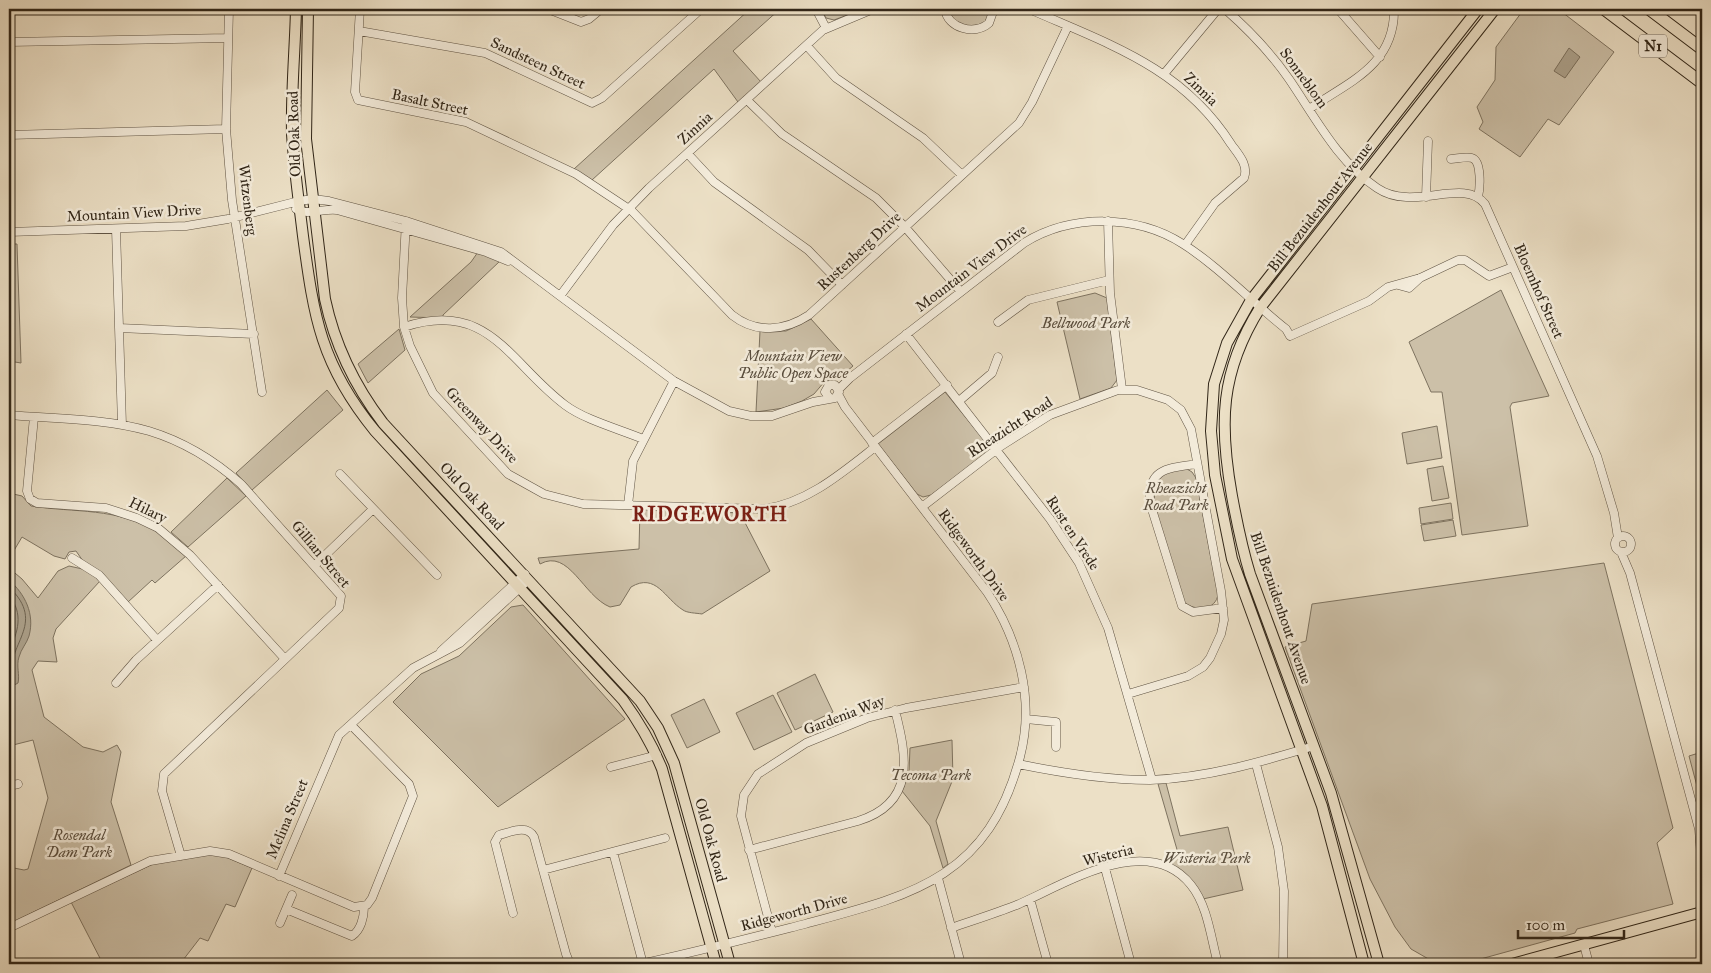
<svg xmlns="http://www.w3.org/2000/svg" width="1711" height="973" viewBox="0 0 1711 973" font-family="'IM FELL Great Primer',serif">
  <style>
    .green { fill: #ccc0a8; stroke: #7e7360 }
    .water { fill: #aca18b; stroke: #7b705d }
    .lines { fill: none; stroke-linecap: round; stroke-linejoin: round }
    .shore { stroke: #6e6452; stroke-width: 1 }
    .minor-casing { stroke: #605444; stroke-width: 9 }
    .major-casing { stroke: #312618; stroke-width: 12 }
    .highway-casing { stroke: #312618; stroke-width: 13 }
    .minor { stroke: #f3ebda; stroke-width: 8 }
    .major { stroke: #ece0c6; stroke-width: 10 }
    .highway { stroke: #ece0c6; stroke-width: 11 }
    .labels { text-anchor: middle; stroke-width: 5; stroke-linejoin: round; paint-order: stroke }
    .shield { fill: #f3ebda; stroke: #6b6152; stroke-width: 1 }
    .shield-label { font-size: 14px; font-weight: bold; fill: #312618 }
    .street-label { font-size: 15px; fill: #312618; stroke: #f3ebda }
    .park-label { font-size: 15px; font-style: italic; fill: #584c3c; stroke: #f3ebda }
    .district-label { font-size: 20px; font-weight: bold; letter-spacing: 1px; fill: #7a1f14; stroke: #f3ebda }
  </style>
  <rect width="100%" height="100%" fill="#ece0c6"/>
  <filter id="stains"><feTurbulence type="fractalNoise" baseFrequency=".004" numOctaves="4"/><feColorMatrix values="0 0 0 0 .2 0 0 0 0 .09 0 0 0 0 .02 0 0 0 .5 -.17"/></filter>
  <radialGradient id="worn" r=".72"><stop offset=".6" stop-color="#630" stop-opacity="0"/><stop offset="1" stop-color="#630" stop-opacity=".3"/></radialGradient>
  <path class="green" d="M750,9H780L733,51L761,82L738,102L714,69L592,180L574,169Z
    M821,9H853V13L834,20L826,18Z
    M949,9H991L985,22C971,30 952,25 949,9Z
    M1524,9H1558L1614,52L1559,125L1548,119L1520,157L1479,129L1483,122L1477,107L1495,80L1496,47Z
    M9,244H17L21,363L9,361Z
    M478,252L500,261L443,315V318L410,317L471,262Z
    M1501,290L1549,396L1512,403L1510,407L1528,526L1462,535L1442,392H1431L1409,342Z
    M1095,293L1107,298L1117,380L1111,388L1080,399L1057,302Z
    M811,319L853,366L839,378L825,381L814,394L802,401L784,408L756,412L760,331H786Z
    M399,329L405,350L368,383L358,364Z
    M327,390L343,410L252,490L236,473Z
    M945,392L985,441L986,449L983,456L931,495L923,497L917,494L878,444Z
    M1437,426L1442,458L1407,464L1402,433Z
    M1443,466L1449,498L1432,501L1427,469Z
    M1187,469L1192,472L1196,478L1218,594C1216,611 1196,610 1185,604C1178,581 1146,500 1156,482C1161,472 1177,469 1187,469Z
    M227,478L246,496L188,547L171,532Z
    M9,493L22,496L31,506C75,513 117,507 157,532C167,539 177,548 186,556L155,583L152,580L128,602L99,571L83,561L76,551L69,552L65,559L54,556L22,537L9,559Z
    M1451,503L1453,519L1421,524L1419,508Z
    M640,509L740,513L770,571L702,614C696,613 687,613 683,610C665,599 656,572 631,587L620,605L610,607C583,596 569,548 540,564L538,558L639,549Z
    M1453,520L1456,536L1424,541L1421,525Z
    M1604,563L1673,828L1657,843L1673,904L1577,929L1575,933L1466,963L1432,961L1411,949L1395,927L1370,879L1285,647L1306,641L1312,604Z
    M69,566L87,570L100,581L56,629L53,638L57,662L38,661L32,670L44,717L83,747L103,752L117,745L121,752L111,802L131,865L9,924V867L24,870L28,869L48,798L33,740L9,746V568L22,579L38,598L58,571Z
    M523,605L625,719L498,807L393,702L421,674L459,656L511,607Z
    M815,674L833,712L795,730L777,693Z
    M773,695L792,732L754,750L736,713Z
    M704,699L720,732L687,748L671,715Z
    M952,740L953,779L936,821L948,864L943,868L930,826L902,791L909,772L910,748Z
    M1702,752V805L1689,756Z
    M1166,783L1180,836L1228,827L1243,890L1203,899L1191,879L1171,865L1178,853L1158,784Z
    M214,854L226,857L252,868L235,907L226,904L208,941L200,938L180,964H103L71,902L153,864Z"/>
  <path class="water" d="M1569,48L1580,57L1565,78L1554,71Z
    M9,580C25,594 35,614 29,636C27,643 21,649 19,657C16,666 20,675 18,683L9,688Z"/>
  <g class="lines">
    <path class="shore" d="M9,587C49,625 3,645 14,678L9,682
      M9,595C24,614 18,632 9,651"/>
    <defs>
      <path id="minor" d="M229,9L226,129L232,200L262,392
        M360,9L355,92L358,100L466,122L576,174L632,211L732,315C756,334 785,331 809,315L1019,123L1032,102L1068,26
        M548,9L581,22L589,19L601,9
        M816,9L826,28
        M945,9C947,28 975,36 989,23L994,9
        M1029,9C1108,44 1182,67 1231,144C1238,154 1249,165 1244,178L1215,203L1185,245
        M1225,9C1249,30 1271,53 1289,79C1315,117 1338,162 1377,188C1414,213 1463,176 1485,204L1597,456L1614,513L1618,538
        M1338,9L1380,57
        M359,31L485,53L592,103L602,98L701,9
        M9,42L228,38
        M807,46L836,78L923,138L962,175
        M1164,74L1218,9
        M747,100L782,134L876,198L905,227L961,292
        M1309,109C1349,82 1395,65 1394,9
        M9,135L226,129
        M688,154L714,182L808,250L842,285
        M1451,159C1456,159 1466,156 1472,158C1482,161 1480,189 1478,197
        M1426,197L1428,141
        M296,209C306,216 325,208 337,210L486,252L508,261
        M406,221L402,298L404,327L410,346L433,393L508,474L544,494L583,504L764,509C807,503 842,473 875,447
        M1108,221L1110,293L1122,389
        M116,229L122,425
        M9,232L186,226L228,219L299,201L313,199L329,201L406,221L501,252L674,381L729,411L751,416H772L813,402L835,398L839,392L835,385H829L825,392L829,397
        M1398,285L1409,288L1420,278
        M560,296L613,225L649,188L823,30L873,9
        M998,322L1028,300L1109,280
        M404,327C489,299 509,363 565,405C585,420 619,429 643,439
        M119,328L254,334
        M906,334L1050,519L1079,563L1108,628L1152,780
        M839,389L850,378L1024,243C1071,214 1136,214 1183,244C1218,266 1253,303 1286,329L1290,336L1369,301L1388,287L1420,278L1458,260H1465L1489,276L1513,267
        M959,401L992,373L998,357
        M9,415C54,419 104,418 149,431C182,441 215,461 241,484L341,596L339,608L164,774L162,791L181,856
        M34,417L27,491L30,499L37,503L106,508L137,518L158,528L190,555L285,659
        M872,443L947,385
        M1197,464C1169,468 1147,468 1150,503L1182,606L1193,612L1223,608
        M340,474L437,575
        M628,505L633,461L674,381
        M922,507L1001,446L1050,415L1118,390H1137L1168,400L1181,410L1191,429L1221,591L1224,620L1221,634L1210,658L1203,667L1188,676L1128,694
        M1615 544a8 8 0 1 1 16 0a8 8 0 1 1-16 0Z
        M1621,552L1630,573L1699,829L1702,869
        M72,558L99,575L157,640
        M315,565L373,509
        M441,651L525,574
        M116,683L136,660L218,585
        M1026,719L1056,722V747
        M1018,764C1062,773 1106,780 1150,780C1206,778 1261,762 1314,746
        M1256,764L1278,847L1284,891L1283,964
        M611,767L657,755
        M9,786L18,784
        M749,850L858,821C916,803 907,757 895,710
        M613,852L643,964
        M1105,868L1131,964
        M543,870L665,838
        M279,876L339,735L413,668L460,643L524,584
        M938,878L961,964
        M1030,899L1048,964
        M286,909L352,936C361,930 364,917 364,907
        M513,913L495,842L499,835C511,832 527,824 534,837L566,954L570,964
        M280,923L292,895
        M9,928L150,861L210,851L229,854L354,907L367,905L372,898L413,796L409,784L351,725
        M951,928C974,920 997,913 1019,904C1067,883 1148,831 1191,885C1208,906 1211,939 1218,964
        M772,932L741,816L744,795L758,774L806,743L867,718L906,708L1024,687
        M1584,945L1589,964
        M640,964C696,952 750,938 805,924C913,895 988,878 1020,757C1035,700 1019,640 987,592L845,407L838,394"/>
      <path id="major" d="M296,9C295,50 291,92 292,134C294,168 299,202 303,236C314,318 321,365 375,431L623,700C639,722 652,744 662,769L716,964
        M308,9L306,139L325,299C335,346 354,385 383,423L640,701L658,728L674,763L730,964
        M1364,964L1322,806L1232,559L1215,475L1211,431L1214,384L1227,343L1251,300L1478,9
        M1379,964L1331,793L1250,574C1242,548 1237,523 1232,496C1219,424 1220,372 1260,308L1495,9
        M1512,964L1702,912"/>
      <path id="highway" d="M1604,9L1702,83
        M1649,9L1702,49"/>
    </defs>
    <use href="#minor" class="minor-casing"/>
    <use href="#major" class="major-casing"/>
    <use href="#highway" class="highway-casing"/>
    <use href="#minor" class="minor"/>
    <use href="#major" class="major"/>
    <use href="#highway" class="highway"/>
  </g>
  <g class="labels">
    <rect class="shield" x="1639" y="34.5" width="28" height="23" rx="4"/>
    <g class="shield-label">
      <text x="1653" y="51">N1</text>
    </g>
    <g class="street-label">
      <text transform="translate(538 63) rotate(25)" y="5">Sandsteen Street</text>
      <text transform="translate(1304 78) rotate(54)" y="5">Sonneblom</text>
      <text transform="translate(1201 89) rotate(44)" y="5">Zinnia</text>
      <text transform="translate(430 102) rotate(12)" y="5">Basalt Street</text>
      <text transform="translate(695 128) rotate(-42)" y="5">Zinnia</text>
      <text transform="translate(294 134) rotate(-92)" y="5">Old Oak Road</text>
      <text transform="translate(248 200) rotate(83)" y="5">Witzenberg</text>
      <text transform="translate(1320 207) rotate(-52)" y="5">Bill Bezuidenhout Avenue</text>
      <text transform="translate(134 213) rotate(-3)" y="5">Mountain View Drive</text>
      <text transform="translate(859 251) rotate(-43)" y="5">Rustenberg Drive</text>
      <text transform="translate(971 268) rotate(-37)" y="5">Mountain View Drive</text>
      <text transform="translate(1539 291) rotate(66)" y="5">Bloemhof Street</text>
      <text transform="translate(482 425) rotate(47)" y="5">Greenway Drive</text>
      <text transform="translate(1010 427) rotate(-33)" y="5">Rheazicht Road</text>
      <text transform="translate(472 496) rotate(47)" y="5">Old Oak Road</text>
      <text transform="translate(148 510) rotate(26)" y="5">Hilary</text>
      <text transform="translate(1073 533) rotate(57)" y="5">Rust en Vrede</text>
      <text transform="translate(321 554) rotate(50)" y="5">Gillian Street</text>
      <text transform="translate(974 555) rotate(54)" y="5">Ridgeworth Drive</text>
      <text transform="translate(1281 608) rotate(71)" y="5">Bill Bezuidenhout Avenue</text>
      <text transform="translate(844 715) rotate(-21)" y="5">Gardenia Way</text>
      <text transform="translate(287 819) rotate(-67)" y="5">Melina Street</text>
      <text transform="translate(711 840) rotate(75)" y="5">Old Oak Road</text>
      <text transform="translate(1108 855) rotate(-14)" y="5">Wisteria</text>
      <text transform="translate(794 912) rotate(-15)" y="5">Ridgeworth Drive</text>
    </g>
    <g class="park-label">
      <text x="1086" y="328">Bellwood Park</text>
      <text x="793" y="361">Mountain View<tspan x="793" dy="17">Public Open Space</tspan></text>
      <text x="1176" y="493">Rheazicht<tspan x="1176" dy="17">Road Park</tspan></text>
      <text x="931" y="780">Tecoma Park</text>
      <text x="79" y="840">Rosendal<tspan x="79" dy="17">Dam Park</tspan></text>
      <text x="1207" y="863">Wisteria Park</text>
    </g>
    <g class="district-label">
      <text x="710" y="521">RIDGEWORTH</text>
    </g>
  </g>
  <rect width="1711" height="973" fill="none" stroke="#ece0c6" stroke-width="30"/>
  <rect x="10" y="10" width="1691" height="953" fill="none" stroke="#312618" stroke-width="2.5"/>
  <rect x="15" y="15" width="1681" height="943" fill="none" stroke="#312618"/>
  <path d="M1518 930v8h106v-8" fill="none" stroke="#312618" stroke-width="2.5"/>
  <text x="1526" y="930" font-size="15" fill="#312618" stroke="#f3ebda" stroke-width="4" paint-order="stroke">100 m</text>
  <rect width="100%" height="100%" filter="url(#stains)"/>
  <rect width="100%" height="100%" fill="url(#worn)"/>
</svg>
